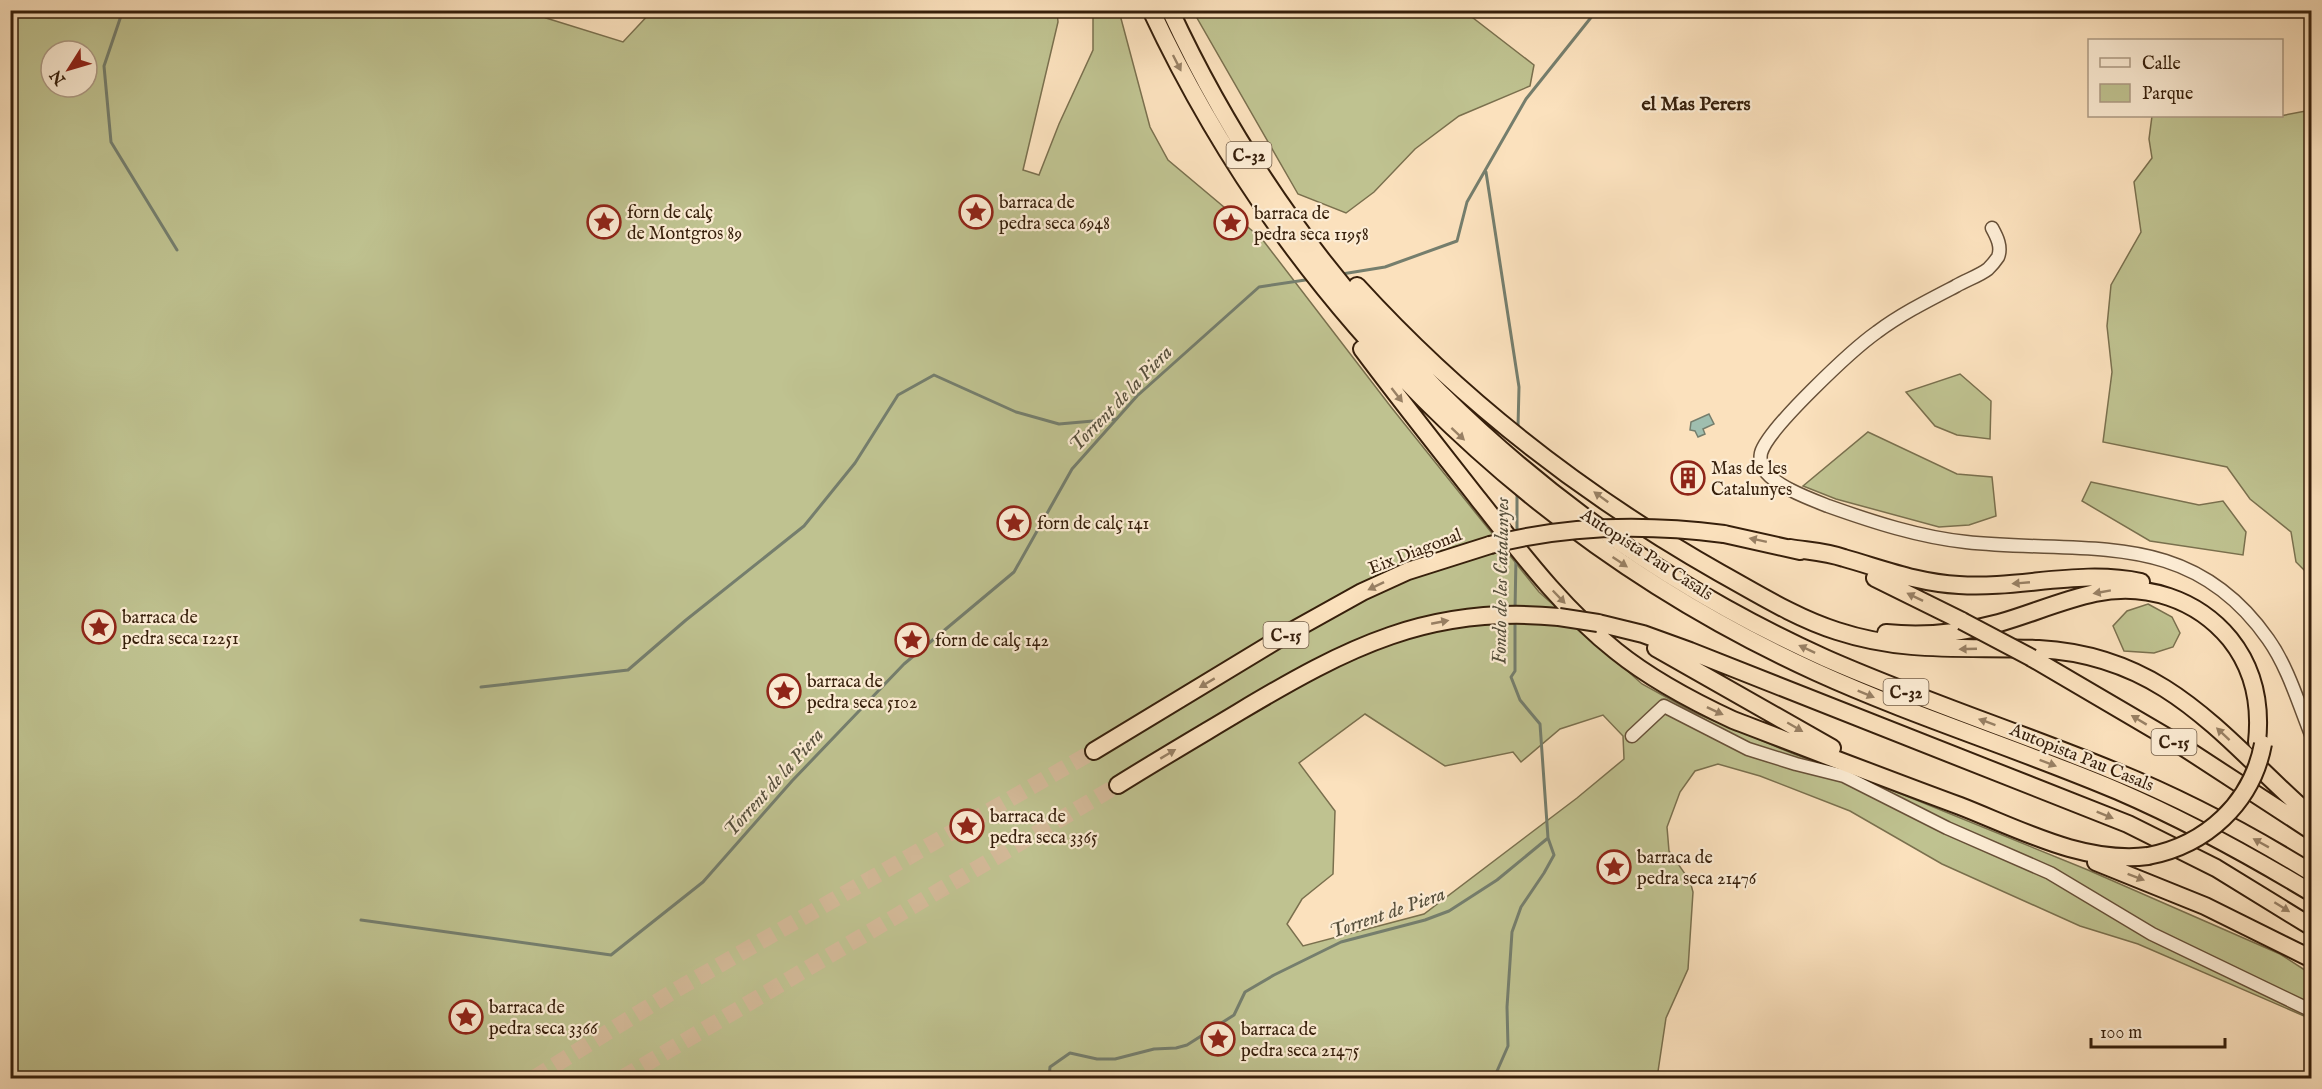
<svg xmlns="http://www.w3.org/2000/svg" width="2322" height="1089" viewBox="0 0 2322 1089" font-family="'IM FELL English',serif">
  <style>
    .green { fill: #bfc290; stroke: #7a704e; stroke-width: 1.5; fill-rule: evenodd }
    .water { fill: #9fbeaf; stroke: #757e6d; stroke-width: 1.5 }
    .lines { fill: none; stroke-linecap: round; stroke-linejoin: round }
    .stream { stroke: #757e6d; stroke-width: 3 }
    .highway-tunnel { stroke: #d4ba99; stroke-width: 16; stroke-dasharray: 16 8; stroke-linecap: butt }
    .minor-casing { stroke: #675038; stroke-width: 15 }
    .highway-casing { stroke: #361f0b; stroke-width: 20 }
    .minor { stroke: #fcecd4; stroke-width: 12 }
    .highway { stroke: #fbe1bd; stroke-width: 16 }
    .highway-bridge-casing { stroke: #361f0b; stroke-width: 20; stroke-linecap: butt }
    .highway-bridge { stroke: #fbe1bd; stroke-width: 16 }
    .oneway { fill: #988064 }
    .labels { text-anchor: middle; stroke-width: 4.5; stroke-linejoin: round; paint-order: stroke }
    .shield { fill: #fcecd4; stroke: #715c47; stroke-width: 1.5 }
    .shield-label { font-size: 16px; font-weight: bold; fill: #361f0b }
    .poi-label { font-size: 18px; fill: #361f0b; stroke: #fcecd4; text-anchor: start }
    .street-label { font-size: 18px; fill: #361f0b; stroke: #fcecd4 }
    .neighbourhood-label { font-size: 20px; font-weight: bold; fill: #361f0b; stroke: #fcecd4 }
    .water-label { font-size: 20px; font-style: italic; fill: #564f3c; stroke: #fcecd4 }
  </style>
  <rect width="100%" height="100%" fill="#fbe1bd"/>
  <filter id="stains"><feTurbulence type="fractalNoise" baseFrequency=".00333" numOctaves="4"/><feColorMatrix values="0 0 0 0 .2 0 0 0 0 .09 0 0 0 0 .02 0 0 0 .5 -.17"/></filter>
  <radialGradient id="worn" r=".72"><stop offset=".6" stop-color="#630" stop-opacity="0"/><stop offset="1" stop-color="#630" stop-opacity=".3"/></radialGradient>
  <path class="green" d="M10,11H531L546,18L623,42L652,11H1057L1058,22L1023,170L1039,175L1059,124L1093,50V11H1119L1150,127L1168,160L1262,239L1391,407L1539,592L1642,684L1693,712L1794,754L1872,782L2088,870L2280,954L2311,974V1019L2138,944L2080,926L1942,864L1850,811L1760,776L1718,764L1695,771L1680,792L1667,827L1669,851L1690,881L1693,892L1688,969L1666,1018L1657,1078H11ZM51,51H87V87H51ZM1365,714L1445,766L1513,752L1521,762L1560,729L1603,715L1623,736L1624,759L1577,798L1424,914L1303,946L1287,924L1302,899L1333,874L1335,811L1299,763Z
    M1193,11H1464L1534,65L1530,86L1459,116L1415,149L1374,192L1346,213L1298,194Z
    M2311,110H2312L2311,577L2296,562L2291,532L2250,499L2227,467L2103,442L2112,372L2107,326L2111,285L2141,232L2134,182L2152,158L2149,139L2152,116H2280Z
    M1960,374L1991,401L1990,439L1957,435L1935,426L1906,392Z
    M1868,432L1957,474L1992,477L1996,516L1969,525L1939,527L1836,499L1803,486Z
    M2091,482L2199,505L2223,501L2246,532L2243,555L2150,541L2082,501Z
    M2148,604L2172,617L2180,633L2173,647L2154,653L2124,651L2113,626L2127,611Z"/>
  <path class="water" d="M1709,414L1714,424L1703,429L1705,434L1698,437L1695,431L1690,430L1691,422Z"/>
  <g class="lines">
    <path class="stream" d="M123,10L104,66L111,142L177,250
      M1486,172L1519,387L1518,427
      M1342,274L1385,267L1457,241L1467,202L1526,99L1597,10
      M1517,532V491
      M1515,610L1516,557
      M481,687L628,670L686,620L804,526L855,463L898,395L934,375L1016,412L1059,424L1116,419
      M361,920L611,955L703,882L792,781L904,664L1014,572L1072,469L1137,396L1259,287L1312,279
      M1049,1078L1050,1067L1070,1053L1097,1059H1115L1154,1049L1176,1048L1187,1045L1234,1015L1245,992L1274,975L1341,942L1425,920L1449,911L1497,880L1548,838
      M1494,1078L1508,1046L1507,1007L1512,932L1521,907L1544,873L1554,855L1548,838L1540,724L1520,700L1511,677L1515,671V620"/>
    <path class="highway-tunnel" d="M534,1078L674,991L1094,751
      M622,1078L1118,785"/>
    <defs>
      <path id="minor" d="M1992,228C1997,237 2002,247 1998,257C1996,260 1990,267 1988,269C1979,276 1966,280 1956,286C1929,300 1901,314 1877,332C1853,349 1768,428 1761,453C1760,458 1761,464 1763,468C1772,485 1810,499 1828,506C1873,522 1919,537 1966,542C2084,555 2189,526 2268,639C2288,667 2299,705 2312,737
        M1632,736L1664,706L1748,749L1796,764L1844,776L1947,828L2050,873L2152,934L2312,1011"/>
      <path id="highway" d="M1151,10C1288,302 1523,538 1816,672C1915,717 2019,749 2118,791C2185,820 2249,855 2312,893
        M1170,10C1302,295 1539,529 1825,658C1920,700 2019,732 2114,771C2183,799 2249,834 2312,873
        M1357,286C1461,400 1586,497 1720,573C1758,594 1796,618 1837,631C1907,654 1968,646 2039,649C2168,656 2223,739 2312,817
        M1362,349C1400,400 1440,450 1479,500C1521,553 1563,609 1616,651C1652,680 1692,701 1733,720C1809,749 1884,778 1960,806C2019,829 2083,864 2148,856
        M1724,534L1800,551
        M1790,548C1808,551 1827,552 1844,558C1883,569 1918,583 1959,585C2020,589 2080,569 2141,582
        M1875,578L1962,621
        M1598,623L1643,634L1690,651L2128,824L2216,868L2312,927
        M1886,633C1924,637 1962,633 1999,623C2031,614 2062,600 2095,593C2145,582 2197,599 2230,639C2254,669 2261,705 2257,742
        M1656,648L1832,748
        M2032,658L2177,743L2312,831
        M1094,751L1292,631L1362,592L1408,571L1490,545
        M1118,785C1158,760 1199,736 1239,712C1346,648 1430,604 1559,617
        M2096,862L2205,906L2312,959"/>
    </defs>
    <use href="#minor" class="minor-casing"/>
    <use href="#highway" class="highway-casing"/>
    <use href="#minor" class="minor"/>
    <use href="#highway" class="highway"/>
    <defs>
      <path id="highway-bridge" d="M1490,545C1567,525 1646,524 1724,534
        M1559,617L1598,623
        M1962,621L2032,658
        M2148,856C2206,845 2252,803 2263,744"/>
    </defs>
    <use href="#highway-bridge" class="highway-bridge-casing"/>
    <use href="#highway-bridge" class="highway-bridge"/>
  </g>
  <defs><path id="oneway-solid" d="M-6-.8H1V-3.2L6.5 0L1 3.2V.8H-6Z" transform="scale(1.5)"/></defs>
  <g class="oneway">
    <use href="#oneway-solid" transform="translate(1177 63) rotate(63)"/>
    <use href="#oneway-solid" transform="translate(1397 395) rotate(52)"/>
    <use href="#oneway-solid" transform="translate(1458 434) rotate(43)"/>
    <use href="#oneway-solid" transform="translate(1601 497) rotate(-144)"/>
    <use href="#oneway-solid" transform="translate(1758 540) rotate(-168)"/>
    <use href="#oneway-solid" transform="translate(1620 562) rotate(34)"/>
    <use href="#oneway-solid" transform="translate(2021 583) rotate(175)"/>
    <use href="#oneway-solid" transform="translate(1376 586) rotate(154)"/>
    <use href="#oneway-solid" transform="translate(2102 592) rotate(170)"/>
    <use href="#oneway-solid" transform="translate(1559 597) rotate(46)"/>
    <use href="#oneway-solid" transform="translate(1915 597) rotate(-154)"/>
    <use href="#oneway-solid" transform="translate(1440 622) rotate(-11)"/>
    <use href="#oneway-solid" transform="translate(1807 649) rotate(-155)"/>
    <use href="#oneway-solid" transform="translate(1968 649) rotate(178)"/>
    <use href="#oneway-solid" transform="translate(1207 683) rotate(149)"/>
    <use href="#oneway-solid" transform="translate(1866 694) rotate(22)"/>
    <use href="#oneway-solid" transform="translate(1715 711) rotate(25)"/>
    <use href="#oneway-solid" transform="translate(2139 720) rotate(-149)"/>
    <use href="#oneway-solid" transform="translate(1987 722) rotate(-160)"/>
    <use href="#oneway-solid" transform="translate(1795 727) rotate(30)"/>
    <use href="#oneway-solid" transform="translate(2223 734) rotate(-137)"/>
    <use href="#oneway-solid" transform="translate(1168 754) rotate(-31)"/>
    <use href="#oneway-solid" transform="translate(2048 763) rotate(21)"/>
    <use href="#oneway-solid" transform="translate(2105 815) rotate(22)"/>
    <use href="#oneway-solid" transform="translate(2261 843) rotate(-151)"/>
    <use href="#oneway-solid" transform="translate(2136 877) rotate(21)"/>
    <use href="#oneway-solid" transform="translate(2282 907) rotate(32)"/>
  </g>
  <defs>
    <symbol id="sight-ring" viewBox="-11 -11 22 22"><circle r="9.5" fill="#fcecd4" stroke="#8f2418" stroke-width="1.5"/><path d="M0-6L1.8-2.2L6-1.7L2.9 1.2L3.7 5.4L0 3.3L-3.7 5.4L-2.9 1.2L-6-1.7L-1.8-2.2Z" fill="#8f2418"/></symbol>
    <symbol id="building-ring" viewBox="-11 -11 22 22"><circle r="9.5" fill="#fcecd4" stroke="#8f2418" stroke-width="1.5"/><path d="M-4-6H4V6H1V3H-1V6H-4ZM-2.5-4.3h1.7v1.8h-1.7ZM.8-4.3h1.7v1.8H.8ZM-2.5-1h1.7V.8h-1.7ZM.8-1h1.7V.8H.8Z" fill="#8f2418"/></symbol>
  </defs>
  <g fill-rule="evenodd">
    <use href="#sight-ring" x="957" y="193" width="38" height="38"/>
    <use href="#sight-ring" x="585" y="203" width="38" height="38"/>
    <use href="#sight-ring" x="1212" y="204" width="38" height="38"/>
    <use href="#building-ring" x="1669" y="459" width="38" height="38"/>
    <use href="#sight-ring" x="995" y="504" width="38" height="38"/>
    <use href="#sight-ring" x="80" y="608" width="38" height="38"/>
    <use href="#sight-ring" x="893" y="621" width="38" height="38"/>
    <use href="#sight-ring" x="765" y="672" width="38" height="38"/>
    <use href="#sight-ring" x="948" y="807" width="38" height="38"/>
    <use href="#sight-ring" x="1595" y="848" width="38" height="38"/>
    <use href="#sight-ring" x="447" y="998" width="38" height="38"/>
    <use href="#sight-ring" x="1199" y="1020" width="38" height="38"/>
  </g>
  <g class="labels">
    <g class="shield">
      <rect x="1226.5" y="142" width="45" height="26" rx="4.5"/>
      <rect x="1263.5" y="622" width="45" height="26" rx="4.5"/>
      <rect x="1883.5" y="679" width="45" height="26" rx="4.5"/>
      <rect x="2151.5" y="729" width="45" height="26" rx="4.5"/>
    </g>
    <g class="shield-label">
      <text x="1249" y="161">C-32</text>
      <text x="1286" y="641">C-15</text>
      <text x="1906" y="698">C-32</text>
      <text x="2174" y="748">C-15</text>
    </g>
    <g class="poi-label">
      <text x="999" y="208">barraca de<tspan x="999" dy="21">pedra seca 6948</tspan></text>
      <text x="627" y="218">forn de calç<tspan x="627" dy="21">de Montgros 89</tspan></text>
      <text x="1254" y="219">barraca de<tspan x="1254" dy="21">pedra seca 11958</tspan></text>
      <text x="1711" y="474">Mas de les<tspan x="1711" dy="21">Catalunyes</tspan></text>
      <text x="1037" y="529">forn de calç 141</text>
      <text x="122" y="623">barraca de<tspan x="122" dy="21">pedra seca 12251</tspan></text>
      <text x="935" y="646">forn de calç 142</text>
      <text x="807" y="687">barraca de<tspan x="807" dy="21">pedra seca 5102</tspan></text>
      <text x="990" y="822">barraca de<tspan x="990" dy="21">pedra seca 3365</tspan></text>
      <text x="1637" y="863">barraca de<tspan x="1637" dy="21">pedra seca 21476</tspan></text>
      <text x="489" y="1013">barraca de<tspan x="489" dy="21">pedra seca 3366</tspan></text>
      <text x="1241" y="1035">barraca de<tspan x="1241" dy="21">pedra seca 21475</tspan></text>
    </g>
    <g class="street-label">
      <text transform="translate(1415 551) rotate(-21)" y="6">Eix Diagonal</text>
      <text transform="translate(1647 554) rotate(33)" y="6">Autopista Pau Casals</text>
      <text transform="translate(2082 757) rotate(22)" y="6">Autopista Pau Casals</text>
    </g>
    <g class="neighbourhood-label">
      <text x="1696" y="110">el Mas Perers</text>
    </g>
    <g class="water-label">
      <text transform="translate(1120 398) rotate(-46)" y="7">Torrent de la Piera</text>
      <text transform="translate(1500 581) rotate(-89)" y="7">Fondo de les Catalunyes</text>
      <text transform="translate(773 782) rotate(-48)" y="7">Torrent de la Piera</text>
      <text transform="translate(1387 912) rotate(-19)" y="7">Torrent de Piera</text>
    </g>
  </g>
  <rect width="2322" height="1089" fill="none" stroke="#fbe1bd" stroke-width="36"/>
  <rect x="12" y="12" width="2298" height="1065" fill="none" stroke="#361f0b" stroke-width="3"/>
  <rect x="18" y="18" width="2286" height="1053" fill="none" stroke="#361f0b" stroke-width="1.5"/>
  <rect x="2088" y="39" width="195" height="78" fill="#fcecd4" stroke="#ad9a84" stroke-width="1.5"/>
  <rect x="2100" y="58" width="30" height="9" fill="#fcecd4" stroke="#ad9a84" stroke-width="1.5"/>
  <text x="2142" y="69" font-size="18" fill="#361f0b">Calle</text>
  <rect x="2100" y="84" width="30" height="18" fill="#bfc290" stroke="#ad9a84" stroke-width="1.5"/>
  <text x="2142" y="99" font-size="18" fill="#361f0b">Parque</text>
  <g transform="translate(69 69) rotate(233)"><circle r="28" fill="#fcecd4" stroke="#ad9a84" stroke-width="1.5"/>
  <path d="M0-4.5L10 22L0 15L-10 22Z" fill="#8f2418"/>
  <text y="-9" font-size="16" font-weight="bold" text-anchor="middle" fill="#361f0b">N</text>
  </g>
  <path d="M2091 1038v9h134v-9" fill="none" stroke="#361f0b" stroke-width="3"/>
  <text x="2100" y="1038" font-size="18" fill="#361f0b" stroke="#fcecd4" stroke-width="4.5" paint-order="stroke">100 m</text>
  <rect width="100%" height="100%" filter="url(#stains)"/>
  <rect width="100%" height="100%" fill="url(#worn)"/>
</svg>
